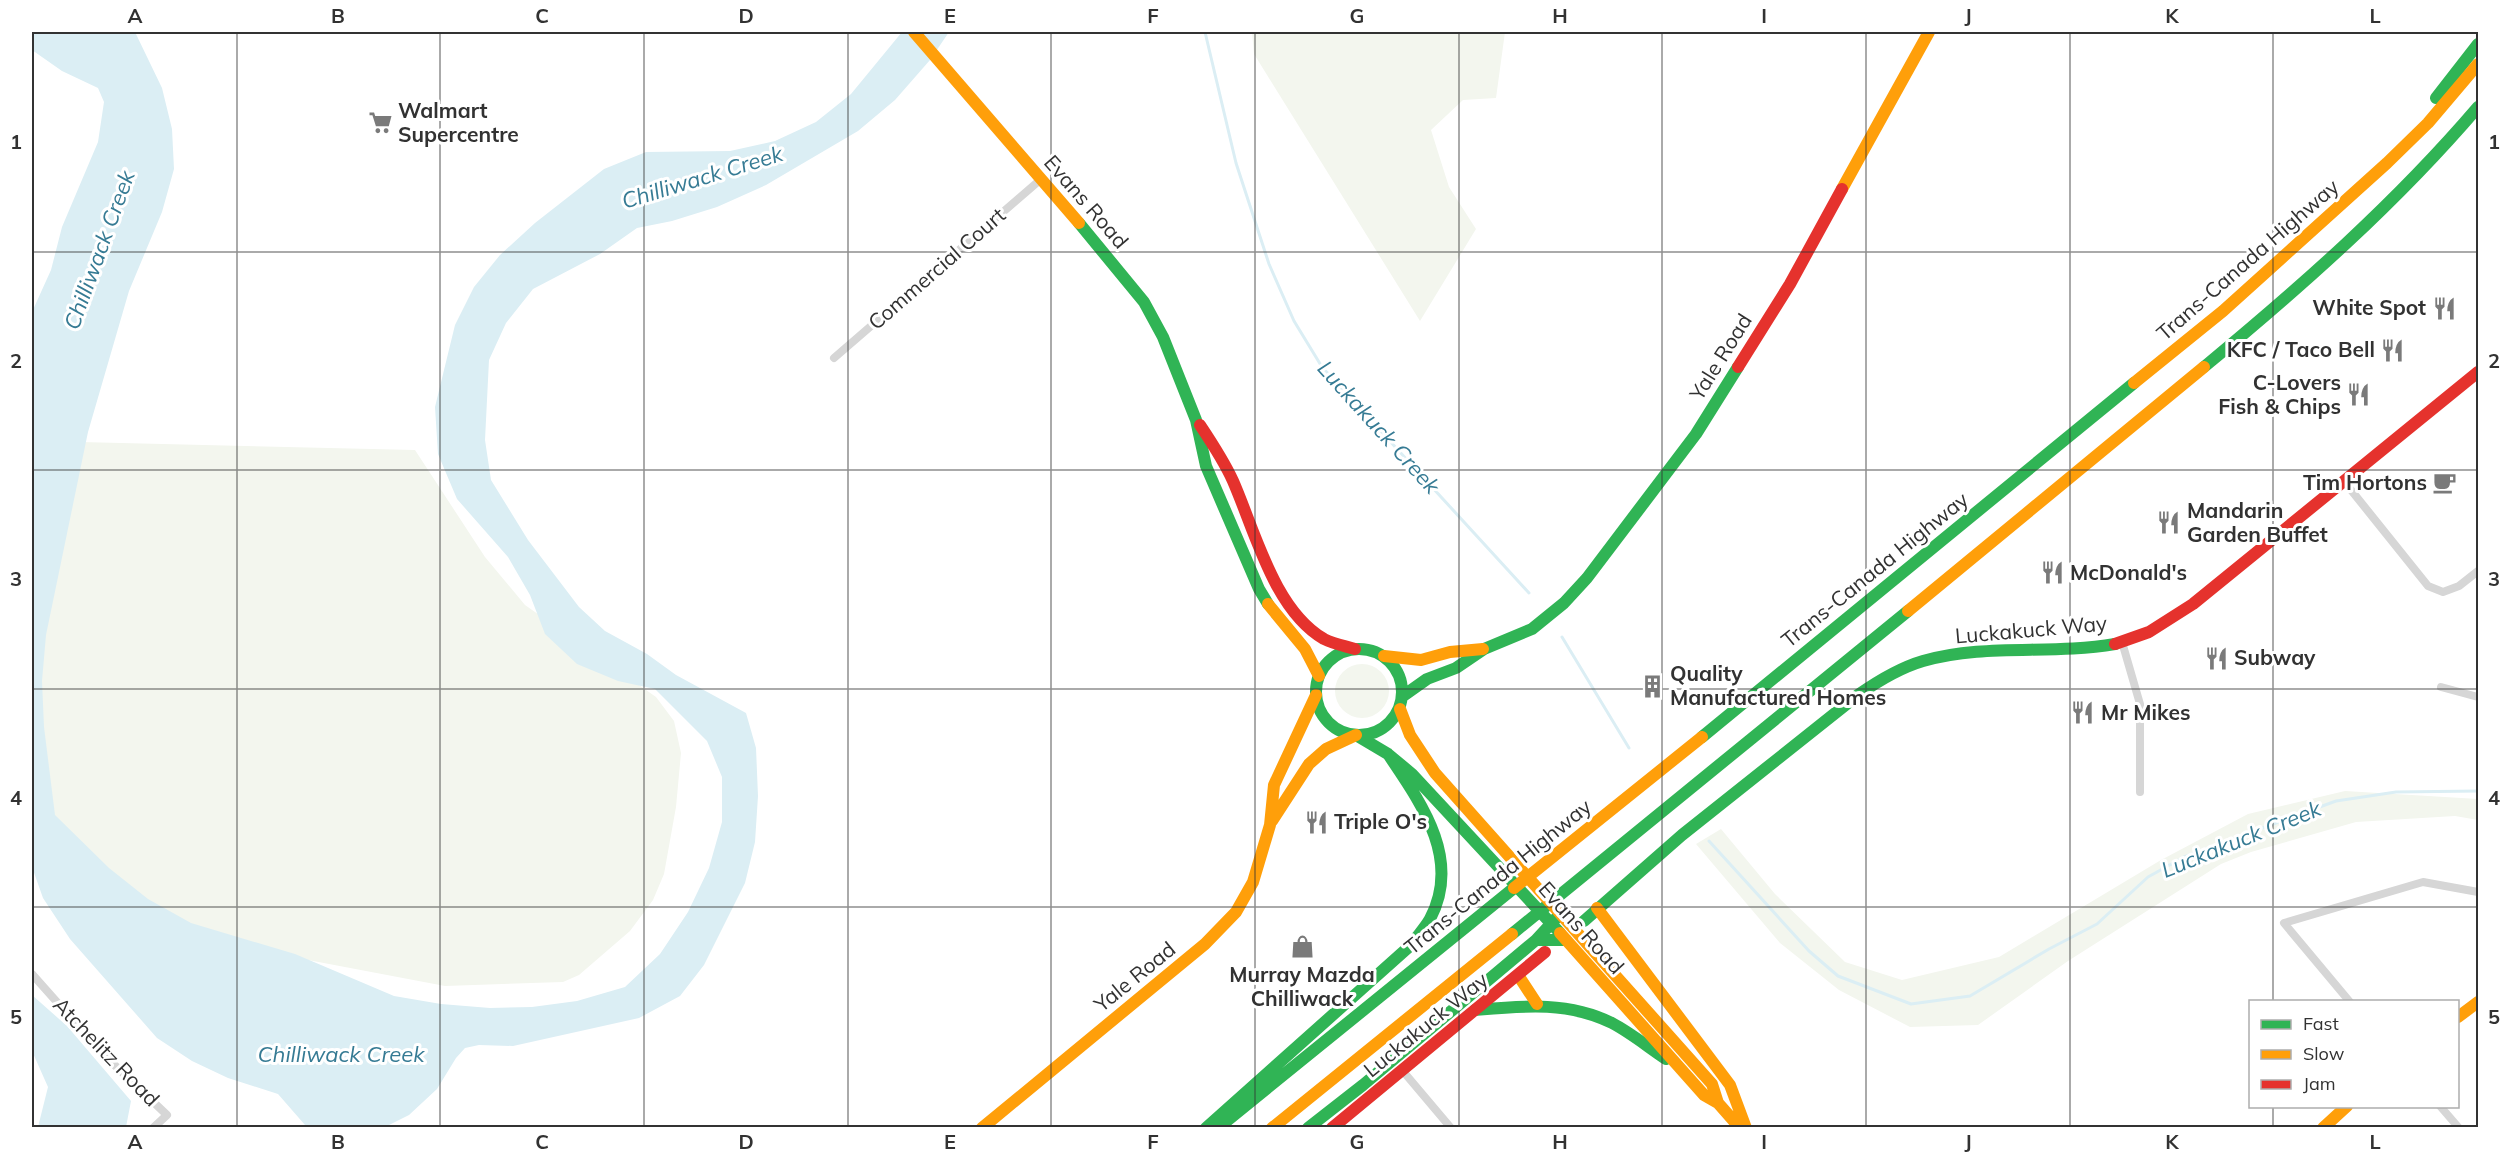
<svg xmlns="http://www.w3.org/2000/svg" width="2510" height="1159" viewBox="0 0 2510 1159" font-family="Mulish,sans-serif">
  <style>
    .green { fill: #f3f6ee }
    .water { fill: #dbeef4 }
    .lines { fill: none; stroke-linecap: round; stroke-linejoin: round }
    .stream { stroke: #dbeef4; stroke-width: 3 }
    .street { stroke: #d6d6d6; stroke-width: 8 }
    .fast { stroke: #30b455; stroke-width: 12 }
    .slow { stroke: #ff9f0a; stroke-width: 12 }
    .jam { stroke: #e5322d; stroke-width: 12 }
    .grid { fill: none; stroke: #323232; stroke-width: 1.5; stroke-opacity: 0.55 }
    .labels { text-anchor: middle; stroke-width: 6; stroke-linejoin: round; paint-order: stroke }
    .poi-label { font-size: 21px; font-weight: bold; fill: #323232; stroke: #fff; text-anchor: start }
    .street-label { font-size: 21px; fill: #323232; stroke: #fff }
    .water-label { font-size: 22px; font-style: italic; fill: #367b94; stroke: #fff }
    .neatline { fill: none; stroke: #323232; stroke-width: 2 }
    .grid-label { font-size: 20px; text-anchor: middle; font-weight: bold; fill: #323232 }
  </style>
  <rect width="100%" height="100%" fill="#fff"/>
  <path class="green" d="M1252,32H1505L1496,98L1463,100L1431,130L1449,187L1476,229L1420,321L1254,54Z
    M80,442L415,450L485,557L525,605L656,697L674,721L681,753L676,807L664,874L653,900L630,931L579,975L563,982L445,986L234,946L78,876L45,794L32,628Z
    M1335 691a27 27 0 1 1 54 0a27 27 0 1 1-54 0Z
    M2345,791L2478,799V820L2455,816L2356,822L2251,852L2221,864L2068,961L1978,1025L1910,1027L1839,990L1780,943L1696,844L1721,829L1775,894L1845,962L1902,980L1999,957L2161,860L2248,814Z"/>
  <path class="water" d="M32,32H135L162,88L172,129L174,169L162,212L129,291L88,432L46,635L42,681L44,727L55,815L109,868L148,899L191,923L295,954L394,996L441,1004L490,1008L532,1007L577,1001L625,987L660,954L688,912L709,868L722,822V777L707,741L655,689L618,681L577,664L545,634L530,595L508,557L457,499L438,454L435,407L455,325L474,287L500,255L535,223L604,169L646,152L730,151L775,141L816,122L851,94L902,32H949L930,60L895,100L858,131L766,185L717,207L672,221L637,228L600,254L533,289L506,323L489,360L485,440L491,480L528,540L579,607L605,631L647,654L676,675L746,713L756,748L758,796L755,842L745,883L704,965L680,996L639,1018L513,1046L479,1045L465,1048L456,1058L437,1089L409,1115L385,1127H303L305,1125L278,1094L228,1078L192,1061L157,1038L70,939L43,898L32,867V312L51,270L62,227L98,142L104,102L98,88L62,71L32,50Z
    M32,995L67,1026L131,1101L126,1127H38L48,1087L32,1051Z"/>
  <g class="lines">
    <path class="stream" d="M1205,32L1236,163L1269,264L1294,321L1322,367L1529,593
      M1562,637L1629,748
      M1709,841L1809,951L1838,976L1911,1004L1970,996L2049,949L2097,924L2148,877L2184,857L2336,801L2396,792L2478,791"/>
    <path class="street" d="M834,358L1040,180
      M2343,480L2428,586L2443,592L2459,586L2478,571
      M2122,642L2140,704V792
      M2441,687L2478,697
      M32,974L104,1055L167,1115L153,1128
      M2350,1002L2284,923L2423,882L2478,892
      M1402,1070L1451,1128
      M2440,1106L2459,1128"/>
    <path class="fast" d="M2436,98L2478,44
      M1079,223L1144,302L1163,337L1196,420L1206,466L1259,589L1268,604
      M2204,367C2302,286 2396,203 2478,107
      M1316 692a43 43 0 1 1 86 0a43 43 0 1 1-86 0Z
      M1403,696L1427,679L1456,668L1484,649L1532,629L1564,603L1587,578L1696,434L1738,367
      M1356,735L1388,754L1412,774L1560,933
      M1702,737L2134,383
      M1584,921L1682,835L1858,695C1878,681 1899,668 1923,661C1985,643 2051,655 2115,644
      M1512,934L1908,611
      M1536,940H1566
      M1475,1010C1522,1006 1568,1001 1612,1023C1631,1033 1648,1047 1666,1059
      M1206,1128L1411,945C1417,936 1425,928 1430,919C1462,859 1421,803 1388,754
      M1218,1128L1514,888
      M1308,1128L1363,1085L1536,940L1560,914"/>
    <path class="slow" d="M914,32L1079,223
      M1842,189L1929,32
      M2134,383L2223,311L2387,163L2428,123L2478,64
      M1268,604L1305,649L1319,676
      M1908,611L2204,367
      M1384,656L1421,660L1450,652L1483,649
      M1400,709L1410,735L1435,773L1712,1084L1718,1103
      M1272,821L1309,764L1326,749L1356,735
      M1514,888L1702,737
      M1597,908L1730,1085L1746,1128
      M1560,933L1704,1095L1718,1103L1740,1128
      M1518,975L1537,1004
      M2458,1017L2478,1002
      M982,1128L1205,944L1236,912L1253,882L1270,825L1274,785L1316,695
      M1272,1128L1512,934
      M2323,1128L2347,1106"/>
    <path class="jam" d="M1738,367L1790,284L1842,189
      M1200,425C1212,443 1224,461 1233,481C1255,531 1274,610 1324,639C1334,644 1345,646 1355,649
      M2115,644L2149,632L2193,604L2478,372
      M1332,1128L1545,952"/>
  </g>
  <path class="grid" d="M237,32V1128M440,32V1128M644,32V1128M848,32V1128M1051,32V1128M1255,32V1128M1459,32V1128M1662,32V1128M1866,32V1128M2070,32V1128M2273,32V1002M32,252H2478M32,470H2478M32,689H2478M32,907H2478M2273,1106V1128"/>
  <defs>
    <symbol id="supermarket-bare" viewBox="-9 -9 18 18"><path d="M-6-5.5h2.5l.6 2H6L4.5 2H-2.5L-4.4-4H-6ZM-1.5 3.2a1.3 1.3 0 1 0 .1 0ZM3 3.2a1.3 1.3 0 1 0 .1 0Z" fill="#7a7a7a" stroke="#fff" stroke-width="2.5" paint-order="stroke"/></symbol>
    <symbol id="restaurant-bare" viewBox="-9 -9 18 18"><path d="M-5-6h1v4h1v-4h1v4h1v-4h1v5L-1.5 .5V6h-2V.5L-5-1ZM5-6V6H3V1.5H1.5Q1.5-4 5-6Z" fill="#7a7a7a" stroke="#fff" stroke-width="2.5" paint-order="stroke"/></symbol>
    <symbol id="cafe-bare" viewBox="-9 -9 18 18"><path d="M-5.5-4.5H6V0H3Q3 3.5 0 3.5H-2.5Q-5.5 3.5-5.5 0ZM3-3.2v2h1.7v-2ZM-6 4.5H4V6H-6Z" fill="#7a7a7a" stroke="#fff" stroke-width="2.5" paint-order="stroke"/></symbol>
    <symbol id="building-bare" viewBox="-9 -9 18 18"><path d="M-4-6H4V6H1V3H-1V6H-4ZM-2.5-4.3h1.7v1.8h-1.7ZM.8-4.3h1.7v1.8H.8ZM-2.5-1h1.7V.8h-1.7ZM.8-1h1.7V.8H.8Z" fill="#7a7a7a" stroke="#fff" stroke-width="2.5" paint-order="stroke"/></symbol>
    <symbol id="shop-bare" viewBox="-9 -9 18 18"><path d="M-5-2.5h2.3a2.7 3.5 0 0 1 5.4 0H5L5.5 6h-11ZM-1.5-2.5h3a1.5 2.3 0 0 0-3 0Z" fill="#7a7a7a" stroke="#fff" stroke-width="2.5" paint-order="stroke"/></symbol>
  </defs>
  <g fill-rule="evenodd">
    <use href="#supermarket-bare" x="364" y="106" width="33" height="33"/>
    <use href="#restaurant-bare" x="2428" y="292" width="33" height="33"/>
    <use href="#restaurant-bare" x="2376" y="334" width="33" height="33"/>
    <use href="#restaurant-bare" x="2342" y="378" width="33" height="33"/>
    <use href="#cafe-bare" x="2428" y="466" width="33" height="33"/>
    <use href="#restaurant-bare" x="2152" y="506" width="33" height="33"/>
    <use href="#restaurant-bare" x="2036" y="556" width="33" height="33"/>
    <use href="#restaurant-bare" x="2200" y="642" width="33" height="33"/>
    <use href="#building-bare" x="1636" y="670" width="33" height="33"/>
    <use href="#restaurant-bare" x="2066" y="696" width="33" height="33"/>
    <use href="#restaurant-bare" x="1300" y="806" width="33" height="33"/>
    <use href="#shop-bare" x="1286" y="930" width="33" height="33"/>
  </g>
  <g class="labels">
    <g class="poi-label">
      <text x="398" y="118">Walmart<tspan x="398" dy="24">Supercentre</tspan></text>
      <text x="2426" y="315" text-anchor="end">White Spot</text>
      <text x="2375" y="357" text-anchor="end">KFC / Taco Bell</text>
      <text x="2341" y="390" text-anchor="end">C-Lovers<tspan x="2341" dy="24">Fish &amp; Chips</tspan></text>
      <text x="2427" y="490" text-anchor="end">Tim Hortons</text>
      <text x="2187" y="518">Mandarin<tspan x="2187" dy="24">Garden Buffet</tspan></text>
      <text x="2070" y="580">McDonald's</text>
      <text x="2234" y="665">Subway</text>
      <text x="1670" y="681">Quality<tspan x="1670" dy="24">Manufactured Homes</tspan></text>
      <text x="2101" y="720">Mr Mikes</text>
      <text x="1334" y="829">Triple O's</text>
      <text x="1302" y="982" text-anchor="middle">Murray Mazda<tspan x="1302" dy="24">Chilliwack</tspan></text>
    </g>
    <g class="street-label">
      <text transform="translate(1086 202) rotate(49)" y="7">Evans Road</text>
      <text transform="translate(2248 260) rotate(-41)" y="7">Trans-Canada Highway</text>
      <text transform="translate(937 269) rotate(-41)" y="7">Commercial Court</text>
      <text transform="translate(1721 357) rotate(-58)" y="7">Yale Road</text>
      <text transform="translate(1875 570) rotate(-39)" y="7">Trans-Canada Highway</text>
      <text transform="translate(2031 630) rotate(-5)" y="7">Luckakuck Way</text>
      <text transform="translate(1498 877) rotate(-39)" y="7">Trans-Canada Highway</text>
      <text transform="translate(1581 928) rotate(48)" y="7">Evans Road</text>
      <text transform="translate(1135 977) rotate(-39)" y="7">Yale Road</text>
      <text transform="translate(1426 1025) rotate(-39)" y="7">Luckakuck Way</text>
      <text transform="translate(106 1052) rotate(46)" y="7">Atchelitz Road</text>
    </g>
    <g class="water-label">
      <text transform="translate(702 177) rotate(-17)" y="8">Chilliwack Creek</text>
      <text transform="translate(99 250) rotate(-70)" y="8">Chilliwack Creek</text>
      <text transform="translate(1379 427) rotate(48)" y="8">Luckakuck Creek</text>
      <text transform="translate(2241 839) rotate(-22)" y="8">Luckakuck Creek</text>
      <text x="341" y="1062">Chilliwack Creek</text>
    </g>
  </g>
  <rect width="2510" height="1159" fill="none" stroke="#ffffff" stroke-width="66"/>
  <rect x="2249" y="1000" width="210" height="108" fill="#ffffff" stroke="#adadad" stroke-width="1.5"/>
  <rect x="2261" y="1020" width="30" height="9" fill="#30b455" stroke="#adadad" stroke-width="1.5"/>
  <text x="2303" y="1030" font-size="18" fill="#323232">Fast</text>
  <rect x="2261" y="1050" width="30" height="9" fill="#ff9f0a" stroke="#adadad" stroke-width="1.5"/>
  <text x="2303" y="1060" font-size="18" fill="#323232">Slow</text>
  <rect x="2261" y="1080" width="30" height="9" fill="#e5322d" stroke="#adadad" stroke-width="1.5"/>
  <text x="2303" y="1090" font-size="18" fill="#323232">Jam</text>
  <rect x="33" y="33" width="2444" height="1093" class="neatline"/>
  <g class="grid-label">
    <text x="135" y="23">A</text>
    <text x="338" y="23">B</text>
    <text x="542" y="23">C</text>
    <text x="746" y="23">D</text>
    <text x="950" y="23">E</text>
    <text x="1153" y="23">F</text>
    <text x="1357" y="23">G</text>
    <text x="1560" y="23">H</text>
    <text x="1764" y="23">I</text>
    <text x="1968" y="23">J</text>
    <text x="2172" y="23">K</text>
    <text x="2375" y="23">L</text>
    <text x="16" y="149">1</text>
    <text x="2494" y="149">1</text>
    <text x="16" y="368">2</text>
    <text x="2494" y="368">2</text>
    <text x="16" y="586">3</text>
    <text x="2494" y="586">3</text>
    <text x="16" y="805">4</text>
    <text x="2494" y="805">4</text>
    <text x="16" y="1024">5</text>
    <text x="2494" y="1024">5</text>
    <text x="135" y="1149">A</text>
    <text x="338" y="1149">B</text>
    <text x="542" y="1149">C</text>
    <text x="746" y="1149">D</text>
    <text x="950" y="1149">E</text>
    <text x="1153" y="1149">F</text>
    <text x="1357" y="1149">G</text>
    <text x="1560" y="1149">H</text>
    <text x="1764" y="1149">I</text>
    <text x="1968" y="1149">J</text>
    <text x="2172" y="1149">K</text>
    <text x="2375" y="1149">L</text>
  </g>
</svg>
